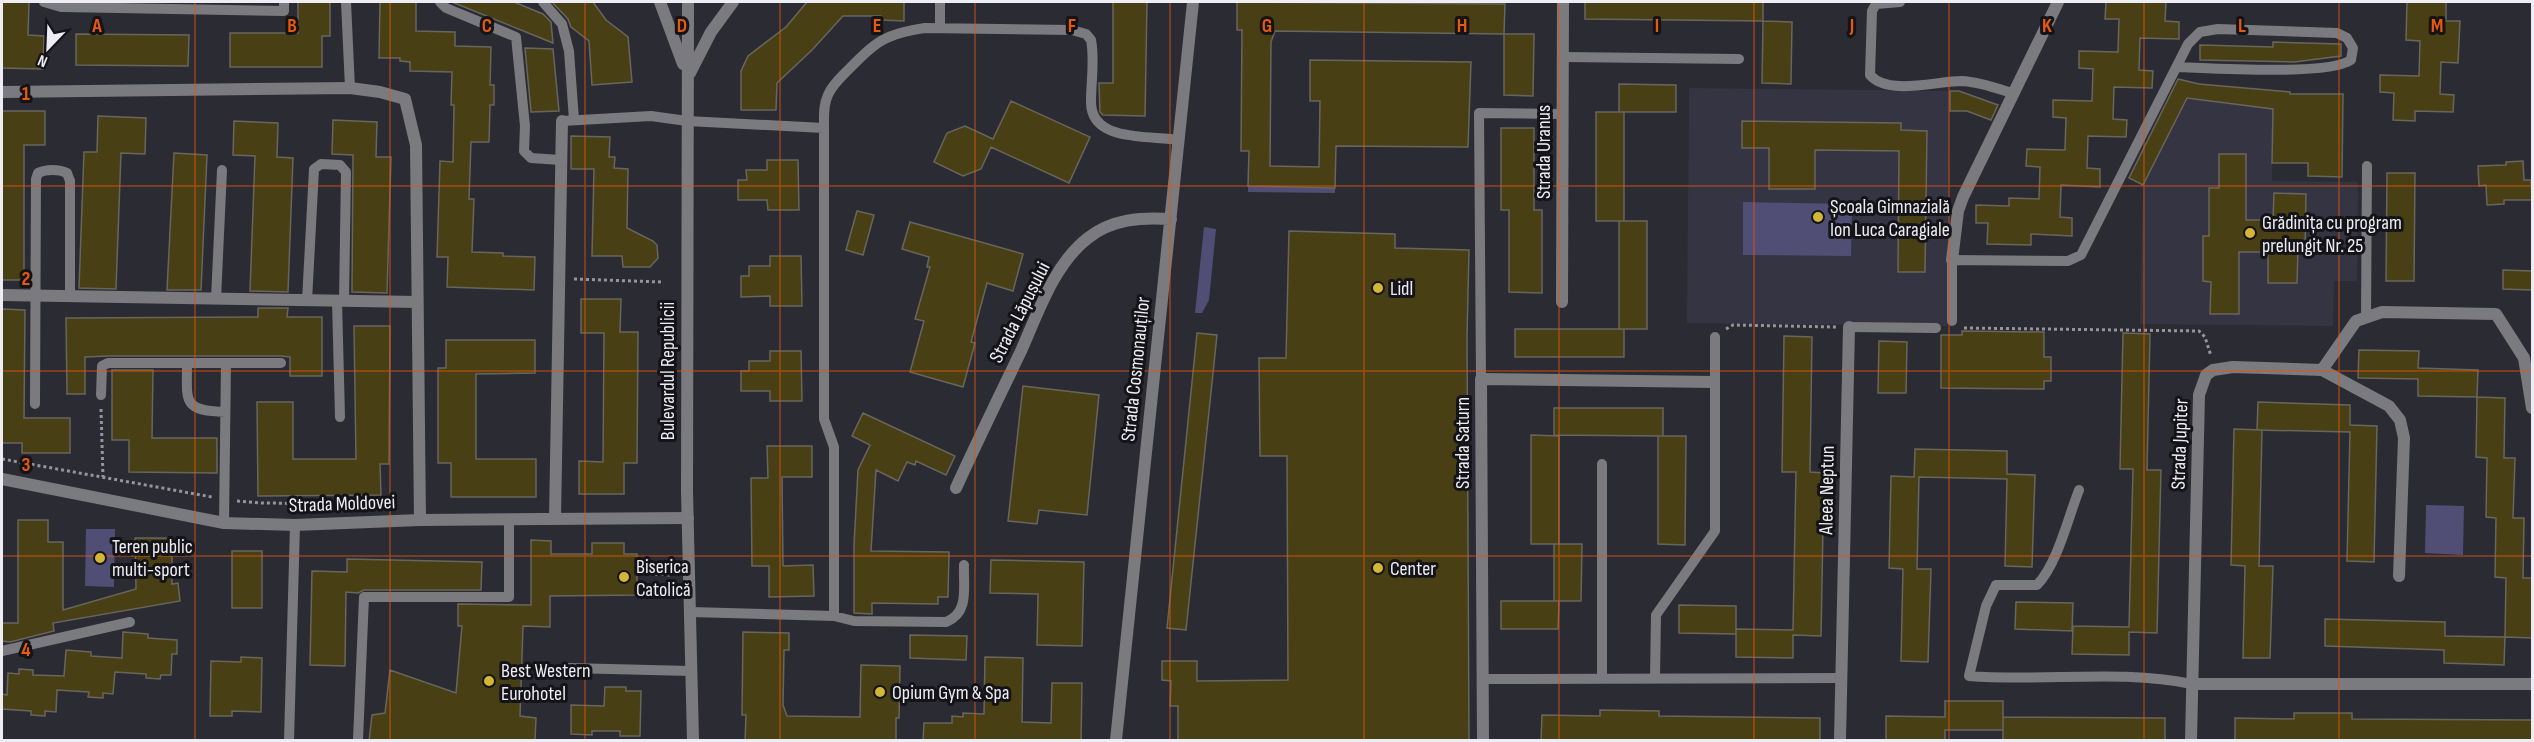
<svg xmlns="http://www.w3.org/2000/svg" width="2534" height="742" viewBox="0 0 2534 742" font-family="'Sofia Sans Condensed',sans-serif">
  <style>
    .built { fill: #353443 }
    .green { fill: #504e74 }
    .building { fill: #493f14; stroke: #68665c; stroke-width: 1.5 }
    .lines { fill: none; stroke-linecap: round; stroke-linejoin: round }
    .path { stroke: #95959c; stroke-width: 3; stroke-dasharray: 3 3; stroke-linecap: butt }
    .service { stroke: #7a7a7f; stroke-width: 10 }
    .minor { stroke: #7a7a7f; stroke-width: 12 }
    .tertiary { stroke: #7a7a7f; stroke-width: 12 }
    .grid { fill: none; stroke: #e8590c; stroke-width: 1.5; stroke-opacity: 0.55 }
    .poi-dot { fill: #d3b635; stroke: #141418; stroke-width: 2 }
    .labels { text-anchor: middle; stroke-width: 6; stroke-linejoin: round; paint-order: stroke }
    .street-label { font-size: 20px; fill: #ededf3; stroke: #141418 }
    .poi-label { font-size: 20px; fill: #ededf3; stroke: #141418; text-anchor: start }
    .grid-label { font-size: 20px; text-anchor: middle; font-weight: bold; fill: #e8590c; stroke: #141418; stroke-width: 6; stroke-linejoin: round; paint-order: stroke }
  </style>
  <rect width="100%" height="100%" fill="#2b2b34"/>
  <path class="built" d="M1689,88L1950,91L1947,326L1687,323Z
    M2187,98L2273,109L2272,181L2358,182L2357,281H2334L2333,326L2140,324L2143,185Z"/>
  <path class="green" d="M1248,186L1335,188V193L1248,192Z
    M1743,202L1852,204L1851,256L1743,255Z
    M1204,227L1216,229L1209,300L1202,313H1195Z
    M2426,505L2464,506L2463,555L2425,553Z
    M86,529H115L114,587L85,586Z"/>
  <path class="building" d="M2,2H29L28,35L44,36L43,69L2,68Z
    M298,2H330V36H322V67H230V33H298Z
    M380,2H416V31L455,32V46L491,47L490,85H494V105H490L489,142H471L469,199H474L472,252L503,253V256L535,257L534,290L447,287L448,257H437L440,161L453,162L454,105H451L452,72L410,71V62L400,61V58H379Z
    M452,2H514L543,14L551,22L553,43Z
    M552,2H593L606,20L628,37L632,82L592,85L589,41L571,27L568,19Z
    M807,2H904V21L881,20V16H843L812,50L777,83L776,110H741V71L748,56L786,27Z
    M1113,2H1147L1145,116L1103,115L1100,112L1099,83H1113Z
    M1237,2L1505,4L1504,34L1275,31L1271,42L1270,166L1319,167L1320,101H1310V60L1471,62L1468,147L1336,146L1335,188L1248,186L1249,151H1241L1242,30H1237Z
    M1585,2H1763V21L1585,19Z
    M2106,2H2166L2165,21L2179,22V39L2140,38L2139,70L2153,71L2152,88L2114,87L2113,119L2127,120L2126,137L2088,136L2087,168L2100,169V187L2061,185L2060,217L2072,218V236L2031,234V245L1987,244L1988,223H1976V205L2009,206V198L2039,199L2040,167L2026,166L2027,149L2065,150L2066,118L2053,117V100L2092,101L2093,69L2079,68V51L2118,52L2119,19H2105Z
    M2407,2H2446V21H2460L2458,63L2441,62L2440,94L2454,95L2453,112L2415,111V121L2393,120L2394,93L2380,92V75L2419,76L2420,41L2406,40Z
    M1763,21L1792,22L1791,84L1762,83Z
    M76,34L189,35L188,66L76,65Z
    M1504,34H1534L1533,96L1504,95Z
    M2273,42L2341,44V56L2294,62L2200,60V45L2273,47Z
    M525,48L553,49L559,111L531,112Z
    M2178,79L2199,84L2290,92V94H2343L2342,177L2308,176V163H2272L2273,109L2187,98L2143,185L2129,178Z
    M1619,84L1676,85V112H1619Z
    M1950,91H1959L1998,105L1991,120L1967,111H1950Z
    M1011,101L1090,137L1069,183L991,147L981,169L963,176L934,162L947,133L965,126L993,139Z
    M2,111H45V145H24V280H2Z
    M1596,112H1624V221H1596Z
    M98,116L146,118L145,154L121,153L116,289L79,288L84,152H97Z
    M333,120L377,122L376,157H391L387,293L352,292L353,155L332,154Z
    M234,121L278,123L277,157L293,158L288,292L250,291L255,156L233,155Z
    M1742,121L1901,123V130L1927,131L1925,272H1898L1899,151L1815,150V189H1769V148H1742Z
    M1501,128H1534V210H1542V293L1509,292V210H1501Z
    M571,136L610,137L609,157H615L614,168L628,169L627,228L653,241L657,245L658,258L650,267H623L622,256H592L594,169H571Z
    M174,153L207,155L201,290H167Z
    M2219,154H2246V220H2273L2274,193L2306,194L2305,249H2298L2297,283H2268V252H2239V314H2210L2211,282L2203,281V236H2209V188H2219Z
    M767,160H798L799,210H768L767,200H738V180H747L746,170H767Z
    M2523,161L2524,180H2531L2532,200H2504V204L2487,205L2486,185L2479,186L2478,166L2506,165V162Z
    M2387,173H2415L2414,281H2386Z
    M857,211L874,215L863,255L846,250Z
    M1619,221H1647V329H1619Z
    M910,222L1023,254L1013,291L987,283L971,342L975,343L963,387L910,372L924,321L915,319L930,267H927L929,257L902,249Z
    M1289,231L1395,234V248L1469,250L1467,337L1469,741H1178V706H1170L1171,681L1162,680V661H1197V681L1288,680L1287,456H1260L1259,358H1286Z
    M770,256H801L802,306H770V296L741,297V276H749V266H770Z
    M2503,270L2532,271V290L2503,289Z
    M581,299H621L620,332H638L637,463H624V494H579V461L603,462L604,333H581Z
    M258,308H288L287,317H322V376H290V357L281,356H108L85,357V394H67L66,318L258,317Z
    M2,309L25,310L24,418H70V453H22V443H2Z
    M354,326H390L389,464H380L381,495L258,496L257,402H293V459H356Z
    M1515,329H1624V357H1515Z
    M1962,331L2044,332V357H2051V381H2044V389L1941,388V335H1962Z
    M1197,333L1217,335L1186,630L1167,628Z
    M2123,333L2150,334L2147,470H2161L2157,633L2129,632V655L2072,654L2073,626L2129,627L2133,469H2120Z
    M1784,336L1812,337L1810,472L1824,473L1821,636L1793,635V658L1736,657V629L1793,630L1796,472H1782Z
    M446,340H535V373L476,374V459H536V497H451V463H438V368H446Z
    M1879,341L1907,342L1906,393H1878Z
    M2359,350L2419,351L2418,368L2478,370L2477,397L2418,396V379L2358,378Z
    M770,351H801L802,401H770V391H741V371H749V361H770Z
    M112,370H153L152,438H217V473L129,472V440H112Z
    M1023,386L1099,395L1087,515L1039,510L1037,524L1008,521Z
    M2477,397L2505,398L2504,458H2515L2513,518H2524L2523,578H2532V638L2505,637L2506,578L2495,577L2496,518L2486,517L2487,458L2476,457Z
    M2258,402L2350,405V425L2377,426L2374,562L2347,561L2350,432L2257,430Z
    M1554,408H1663V436L1554,435Z
    M863,413L955,456L946,475L916,461L915,465L907,462L898,481L876,470L871,551L949,552L948,597H938V604L872,603V614L854,613V545L858,470L870,445L852,436Z
    M2234,429L2262,430L2259,566H2273L2270,658H2243L2245,566L2231,565Z
    M1531,435L1559,436V544H1531Z
    M1658,436H1686L1685,545L1658,544Z
    M767,446H812V477H782L783,566L813,565L814,596L769,597V566H752L751,478H768Z
    M1915,449L2007,451V474L2035,475L2032,567L2005,566L2007,479L1919,477L1917,569H1931L1928,662L1901,661L1903,569L1889,568L1891,476L1914,477Z
    M18,520H48V542H63V610L136,589L135,538H172V584L178,583L180,601L53,623L54,631L10,642L2,641V623H18Z
    M531,540L551,541V554H592V543H624V554H637V595L550,596V627L523,626L520,716L536,718L535,741H369L372,715L385,713L390,670L456,693L462,626H458V604L531,605Z
    M1554,544H1582L1581,601H1554Z
    M232,551H262V608H232Z
    M347,559L482,562L481,590H364L358,593L346,592L345,666L310,665L312,571L347,572Z
    M991,560L1084,562L1082,646L1037,645L1038,594L990,593Z
    M1501,601H1559L1558,629H1501Z
    M2016,602L2073,603L2072,631L2015,629Z
    M1679,605L1736,606V634L1679,633Z
    M2325,619L2445,622V636L2505,637L2504,665L2444,663V650L2325,646Z
    M123,632L148,634V638L177,640V654H172L171,675H161L160,679L146,678V674L115,672L113,694L103,693V698L88,697L89,692L57,690L56,712L45,711V716L31,715V711L2,709V694L7,695L8,673L19,674V669L33,670V675L64,676L66,650L91,652V656L122,658Z
    M743,632L789,633V650H784L783,705L787,716L860,717L861,665L900,666L899,718H896V741H745L746,715H742Z
    M910,635L967,636L966,660L910,658Z
    M241,657L262,658L261,712L232,711V716H210L211,661L241,662Z
    M985,657L1023,658L1022,722L1051,723L1052,683H1082L1081,741H923L924,723H952V716L963,717V713L984,714Z
    M605,687H626V691H641L640,736H620V731H592V735L571,734V705L604,706Z
    M1945,701H2003V730H1945V741H1886V716L1945,717Z
    M1600,710L1659,711V716L1820,718V741H1541L1542,715L1600,716Z
    M2294,713H2352V719L2532,720V741H2235V718L2294,719Z
    M2003,717L2165,718V741H2003Z"/>
  <g class="lines">
    <path class="path" d="M574,279L662,282
      M1964,328L2199,331L2205,337L2211,356
      M1726,329L1733,325L1836,327
      M101,409L103,477
      M2,459L212,497
      M237,501L262,503L392,504
      M637,573L671,575"/>
    <path class="service" d="M44,2L61,7L284,11V2
      M346,2L350,88
      M440,2L446,8L516,37L525,126L524,151L531,158L561,160
      M543,2L562,24L569,51L574,120
      M1900,2L1876,4L1872,11L1870,75C1888,96 1936,81 1962,81C1980,82 1996,88 2012,93
      M940,28V2
      M1563,57L1739,59
      M562,121L651,116L687,121L824,128
      M216,299L222,170
      M307,301L314,169L321,164L340,165L346,172L344,301
      M337,301L340,417
      M2366,318L2367,166
      M1952,321V260L2068,261L2081,255L2188,44L2200,32L2218,29L2337,33L2347,38L2353,48L2351,60C2328,76 2210,68 2177,67
      M1849,327L1936,328
      M226,363H281
      M187,364C187,401 182,411 225,412
      M1481,379L1479,113L1563,114
      M101,395L102,366L108,363H226L224,523
      M35,404L36,179L38,173C46,169 59,169 67,173L70,181V296
      M2079,490C2068,518 2057,565 2037,585H1996L1986,606L1969,676C2044,682 2119,669 2192,684
      M690,612L834,616L854,621L946,622C970,613 963,586 964,565
      M834,616V447L824,419V128C824,117 823,105 828,95C832,85 841,77 848,70C877,41 884,34 925,28L1072,30L1086,34L1091,40C1095,60 1091,81 1091,101C1090,143 1150,135 1179,140
      M2,651L130,622
      M568,668L691,671
      M1655,678L1656,615L1715,531V337
      M1482,679L1841,678
      M1602,679V464
      M289,740L295,525
      M358,740L364,597H509V520"/>
    <path class="minor" d="M2,92L350,88L380,92L405,99L416,145L420,520
      M1952,260L1958,211L1963,197L2058,2
      M2,295L417,302
      M1562,302L1563,2
      M2322,370L2356,321L2382,312L2496,314L2524,358L2532,408
      M2,479L224,523L295,525L420,520L688,518
      M956,488C977,442 999,397 1021,351C1038,313 1054,264 1088,238C1112,219 1141,217 1171,219
      M555,519L562,121
      M2192,684H2532
      M1116,740L1193,2
      M1483,740L1481,379L1714,382
      M1840,740L1849,327
      M2191,740L2199,395L2206,375L2213,370L2233,367L2322,370L2389,406L2400,420L2404,438L2399,576"/>
    <path class="tertiary" d="M660,2L683,64
      M688,2L687,491L693,740
      M690,73L711,32L733,2"/>
  </g>
  <path class="grid" d="M195,2V740M390,2V740M585,2V740M780,2V740M975,2V740M1170,2V740M1364,2V740M1559,2V740M1754,2V740M1949,2V740M2144,2V740M2339,2V740M2,186H2532M2,371H2532M2,556H2532"/>
  <g class="poi-dot">
    <circle cx="1818" cy="217" r="6"/>
    <circle cx="2250" cy="233" r="6"/>
    <circle cx="1378" cy="288" r="6"/>
    <circle cx="100" cy="558" r="6"/>
    <circle cx="1378" cy="568" r="6"/>
    <circle cx="624" cy="577" r="6"/>
    <circle cx="489" cy="681" r="6"/>
    <circle cx="880" cy="692" r="6"/>
  </g>
  <g class="labels">
    <g class="street-label">
      <text transform="translate(1543 152) rotate(-90)" y="7">Strada Uranus</text>
      <text transform="translate(1019 312) rotate(-63)" y="7">Strada Lăpușului</text>
      <text transform="translate(1135 369) rotate(-84)" y="7">Strada Cosmonauților</text>
      <text transform="translate(667 371) rotate(-90)" y="7">Bulevardul Republicii</text>
      <text transform="translate(1462 443) rotate(-90)" y="7">Strada Saturn</text>
      <text transform="translate(2179 444) rotate(-88)" y="7">Strada Jupiter</text>
      <text transform="translate(1826 490) rotate(-89)" y="7">Aleea Neptun</text>
      <text transform="translate(342 503) rotate(-2)" y="7">Strada Moldovei</text>
    </g>
    <g class="poi-label">
      <text x="1830" y="213">Școala Gimnazială<tspan x="1830" dy="23">Ion Luca Caragiale</tspan></text>
      <text x="2262" y="229">Grădinița cu program<tspan x="2262" dy="23">prelungit Nr. 25</tspan></text>
      <text x="1390" y="295">Lidl</text>
      <text x="112" y="553">Teren public<tspan x="112" dy="23">multi-sport</tspan></text>
      <text x="636" y="573">Biserica<tspan x="636" dy="23">Catolică</tspan></text>
      <text x="1390" y="575">Center</text>
      <text x="501" y="677">Best Western<tspan x="501" dy="23">Eurohotel</tspan></text>
      <text x="892" y="699">Opium Gym &amp; Spa</text>
    </g>
  </g>
  <g class="grid-label">
    <text x="97" y="32">A</text>
    <text x="292" y="32">B</text>
    <text x="487" y="32">C</text>
    <text x="682" y="32">D</text>
    <text x="877" y="32">E</text>
    <text x="1072" y="32">F</text>
    <text x="1267" y="32">G</text>
    <text x="1462" y="32">H</text>
    <text x="1657" y="32">I</text>
    <text x="1852" y="32">J</text>
    <text x="2047" y="32">K</text>
    <text x="2242" y="32">L</text>
    <text x="2437" y="32">M</text>
    <text x="26" y="100">1</text>
    <text x="26" y="285">2</text>
    <text x="26" y="471">3</text>
    <text x="26" y="656">4</text>
  </g>
  <rect width="2534" height="742" fill="none" stroke="#ededf3" stroke-width="6"/>
  <g transform="translate(48 48) rotate(203)" stroke="#141418" stroke-width="4.5" paint-order="stroke">
  <path d="M0-4.5L10 22L0 15L-10 22Z" fill="#ededf3"/>
  <text y="-9" font-size="16" font-weight="bold" text-anchor="middle" fill="#ededf3">N</text>
  </g>
</svg>
